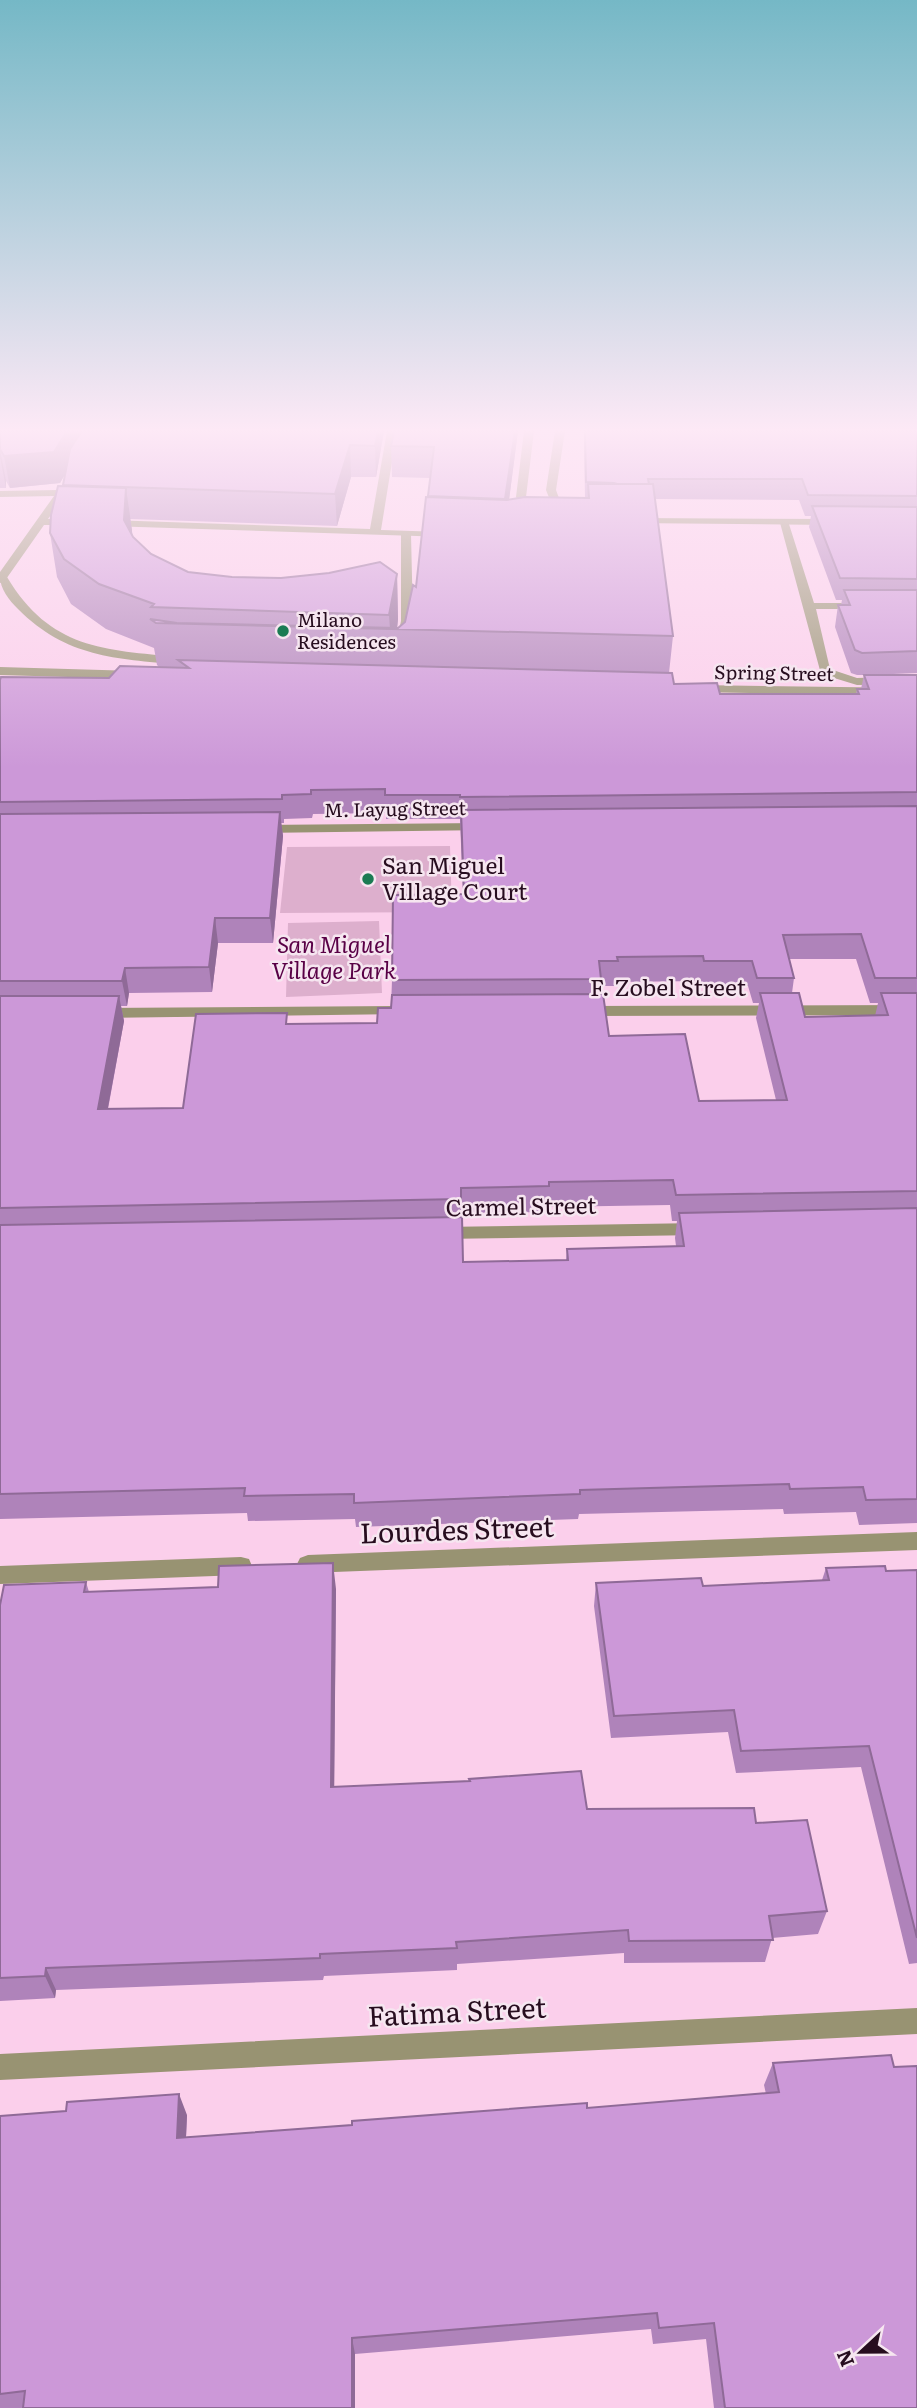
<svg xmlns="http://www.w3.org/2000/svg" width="917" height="2408" viewBox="0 0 917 2408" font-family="Literata,serif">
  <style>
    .green { fill: #ddafcd }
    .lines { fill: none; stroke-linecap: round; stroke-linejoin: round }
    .service { fill: #989372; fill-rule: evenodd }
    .minor { fill: #989372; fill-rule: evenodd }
    .wall { fill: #af83ba; fill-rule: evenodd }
    .shaded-wall { fill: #8f6a97 }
    .building { fill: #cc98d8; stroke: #8f6a97; stroke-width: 2 }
    .poi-dot { fill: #1b7b53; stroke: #f6e6f0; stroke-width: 2.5 }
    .labels { text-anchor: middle; stroke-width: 5; stroke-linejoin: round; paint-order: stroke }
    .far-poi-label { font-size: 19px; fill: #270d1f; stroke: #f6e6f0; text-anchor: start }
    .far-street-label { font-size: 19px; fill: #270d1f; stroke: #f6e6f0 }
    .poi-label { font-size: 23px; fill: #270d1f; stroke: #f6e6f0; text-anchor: start }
    .park-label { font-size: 23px; font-style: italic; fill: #590046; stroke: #f6e6f0 }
    .street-label { font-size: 23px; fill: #270d1f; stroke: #f6e6f0 }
    .near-street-label { font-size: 28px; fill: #270d1f; stroke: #f6e6f0 }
  </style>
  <rect width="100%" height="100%" fill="#fbcfeb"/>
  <path class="green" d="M450,846L452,912L280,913L287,847Z
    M379,921L382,993L286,997L288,923Z"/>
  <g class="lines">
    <path class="service" d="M779,519L788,521L814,603H862L868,606L862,609H816L830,669L857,678L917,676V684L857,685L821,674Z
      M406,531L411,534L413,621L410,636L404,639L398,636L401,621V534Z
      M0,576L7,577C50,649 104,650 179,657L185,661L179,665C115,658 67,658 18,609C9,600 0,589 0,576Z"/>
    <path class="minor" d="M387,431H397L381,530L444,532L449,535L448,537L108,526L103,523L108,520L370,529Z
      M524,431H534L526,497L529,503L543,514L538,517L521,507L516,497Z
      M555,431H565L556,490L560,501L576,506L577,508L572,511L552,505L546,490Z
      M62,486L70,488L48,519H73L78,522L73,525H44L4,582L0,583V572L54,496L0,497V491L59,490Z
      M635,518L831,519L836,522L831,525L631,523V519Z
      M0,667L136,671L142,675L136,679L0,675Z
      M696,685L917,688V696L692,692L690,689Z
      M483,823L488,824V830L259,833L252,829L259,825Z
      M917,1005V1015L584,1016L576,1011L584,1006Z
      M399,1006L407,1011L404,1014L98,1018L90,1013L98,1008Z
      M700,1223L706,1224L709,1229L706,1234L700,1235L441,1239L435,1238L432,1233L435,1228L441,1227Z
      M917,1532V1550L308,1573L300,1570L297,1564L300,1558L308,1555Z
      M241,1557L249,1559L252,1566L249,1573L241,1575L0,1584V1566Z
      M917,2008V2034L0,2080V2054Z"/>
  </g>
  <path class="wall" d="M0,431H384L376,477H351L337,526L130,519L133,537L151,554L188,572L232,577L281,578L397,574L398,619L397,628H398L405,622L416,587L430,478L392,477L391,446L518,431L509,499L585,498L584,431H917V673L869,675H917V1523L859,1525L856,1512L784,1514L783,1509L579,1514L578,1519L356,1527L355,1519L248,1521L247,1513L0,1519V680L109,678L159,667L157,665L154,648L106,629L71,604L57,577L50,533L63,486L65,474L60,483L10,488L6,481V488H0ZM655,499L799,500L805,516H811L809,527L836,600H842L841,605H838L835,627L851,673L857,675H864L861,689H857L856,694H720L674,684L669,673L673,636ZM386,813V819H460L463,894L392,980L391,1008L377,1023L288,1024L183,1108L108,1109L124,1021L121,1006H127L129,993L212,992L218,943H273L283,836L281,823H284V819L312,818L313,814ZM789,959H856L870,1003H878L875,1016L805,1017L792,993L794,978ZM700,981L701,986H748L753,1003H759L756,1018L776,1100L699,1101L609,1036L600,994L601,986H616V982ZM670,1205L672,1221H677L675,1238L676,1246L567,1249L566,1260L463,1262L461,1213L548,1212V1207Z
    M826,1568L886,1571L917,1570V1963L909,1964L861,1767L736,1773L728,1732L611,1738L594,1606L596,1583L703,1586L822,1580Z
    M86,1582L89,1592L336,1589L334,1787L756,1823L827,1911L818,1934L772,1938L765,1962L624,1963V1953L457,1964V1970L324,1976L323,1980L56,1990L55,1998L0,2001V1605Z
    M773,2063L917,2408H714L706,2339L653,2344L651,2329L355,2354V2408H0V2116L187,2115L186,2137L587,2108L766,2094L764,2085Z"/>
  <path class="shaded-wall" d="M67,431H90L60,483L10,488L4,456Z
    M378,431H384L376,477L375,446Z
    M515,431H518L505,531V499Z
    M350,445L351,477L337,526L335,494Z
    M0,449L6,481V488L0,457Z
    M126,488L132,530L130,563L124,520Z
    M397,574L398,619L397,629H390L389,615Z
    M280,812L283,836L273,943L270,918Z
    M215,918L218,943L212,992L209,967Z
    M125,968L129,993L127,1006L122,981Z
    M119,996L124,1021L103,1134L98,1109Z
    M333,1563L336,1589L334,1811L331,1787Z
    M46,1968L56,1990L55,1998L45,1976Z
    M179,2094L187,2115L185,2159L177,2138Z
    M352,2338L355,2354V2408H352Z"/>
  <path class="building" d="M0,431H67L54,452L4,456L0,449V452Z
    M82,431H378L375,446L350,445L335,494L63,485L70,449Z
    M394,431H515L505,499L428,496L434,447L391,446Z
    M585,431H917V496L808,495L802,479H648L649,484H617L614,483L586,482Z
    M588,484H653L673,636L156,623L150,619L177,623L398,628L405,622L413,585L416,587L426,497L507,500L525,497L589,498Z
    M58,486L126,488L124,520L133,537L151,554L188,572L232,577L281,578L329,573L380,562L397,574L389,615L151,607L154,604L99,584L64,559L50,533L51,515Z
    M812,506L917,507V579L840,578Z
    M844,590H917V651L862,653L855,650L838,605H850Z
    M178,660L672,673L674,684L717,683L720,694H859L857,689H869L864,675H917V792L460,797V795H385V789L311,790V794L282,795V799L0,802V680L1,677L109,678L120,666L189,668Z
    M917,806V978H875L861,934L783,935L794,978H757L752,961H704L703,956L617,957L618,961H599L601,979L392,980L393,895L464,894L461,810Z
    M280,812L270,918H215L209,967L125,968L122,981H0V814Z
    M760,993H799L805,1017L888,1015L881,993H917V1191L676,1195L673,1180L549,1182V1186L461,1188V1199L0,1208V996H119L98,1109L183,1108L196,1014L287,1013L286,1024L377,1023L378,1008H391L392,995L603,994L609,1036L685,1034L699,1101L787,1100Z
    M917,1208V1499L866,1500L863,1487L790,1489L789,1484L580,1490V1494L354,1503V1494L244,1496L245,1488L0,1494V1225L462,1217L463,1262L568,1260L567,1249L684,1246L679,1213Z
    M333,1563L331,1787L470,1781L469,1779L581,1771L587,1809L754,1808L756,1823L807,1820L827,1911L769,1916L773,1940L629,1941L628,1930L456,1942L457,1948L320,1954V1958L46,1968L45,1976L0,1978V1605L4,1585L86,1582L84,1592L218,1587L219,1566Z
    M885,1566L886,1571L917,1570V1938L869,1746L741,1751L734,1710L614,1716L596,1583L701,1578L703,1586L829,1580L826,1568Z
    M891,2055L894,2067L917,2066V2408H725L714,2323L659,2328L657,2313L352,2338V2408H23L25,2391L0,2394V2116L66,2111L67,2102L179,2094L177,2138L352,2125V2121L587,2103V2108L779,2092L773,2063Z"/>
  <linearGradient id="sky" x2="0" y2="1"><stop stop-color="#75b8c6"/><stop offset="0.56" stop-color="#fde9f6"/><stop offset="1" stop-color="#fde9f6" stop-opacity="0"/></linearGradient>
  <rect width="917" height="768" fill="url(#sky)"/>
  <g class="poi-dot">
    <circle cx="283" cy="631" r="7"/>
    <circle cx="368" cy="879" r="7"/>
  </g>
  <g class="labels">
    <g class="far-poi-label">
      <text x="297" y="627">Milano<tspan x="297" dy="22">Residences</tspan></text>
    </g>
    <g class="far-street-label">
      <text transform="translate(774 673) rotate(1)" y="7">Spring Street</text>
      <text transform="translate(395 809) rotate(-1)" y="7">M. Layug Street</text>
    </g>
    <g class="poi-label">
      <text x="382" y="874">San Miguel<tspan x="382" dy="26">Village Court</tspan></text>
    </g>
    <g class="park-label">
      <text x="334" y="953">San Miguel<tspan x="334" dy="26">Village Park</tspan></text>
    </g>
    <g class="street-label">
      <text x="668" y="996">F. Zobel Street</text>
      <text transform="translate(521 1207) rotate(-1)" y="8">Carmel Street</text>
    </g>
    <g class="near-street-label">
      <text transform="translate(457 1530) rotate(-2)" y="10">Lourdes Street</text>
      <text transform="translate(457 2012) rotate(-3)" y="10">Fatima Street</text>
    </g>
  </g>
  <g transform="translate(861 2352) rotate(248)" stroke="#f6e6f0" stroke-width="5" paint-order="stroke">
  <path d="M0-5L12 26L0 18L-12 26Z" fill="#270d1f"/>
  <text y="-10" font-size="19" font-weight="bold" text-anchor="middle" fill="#270d1f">N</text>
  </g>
</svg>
